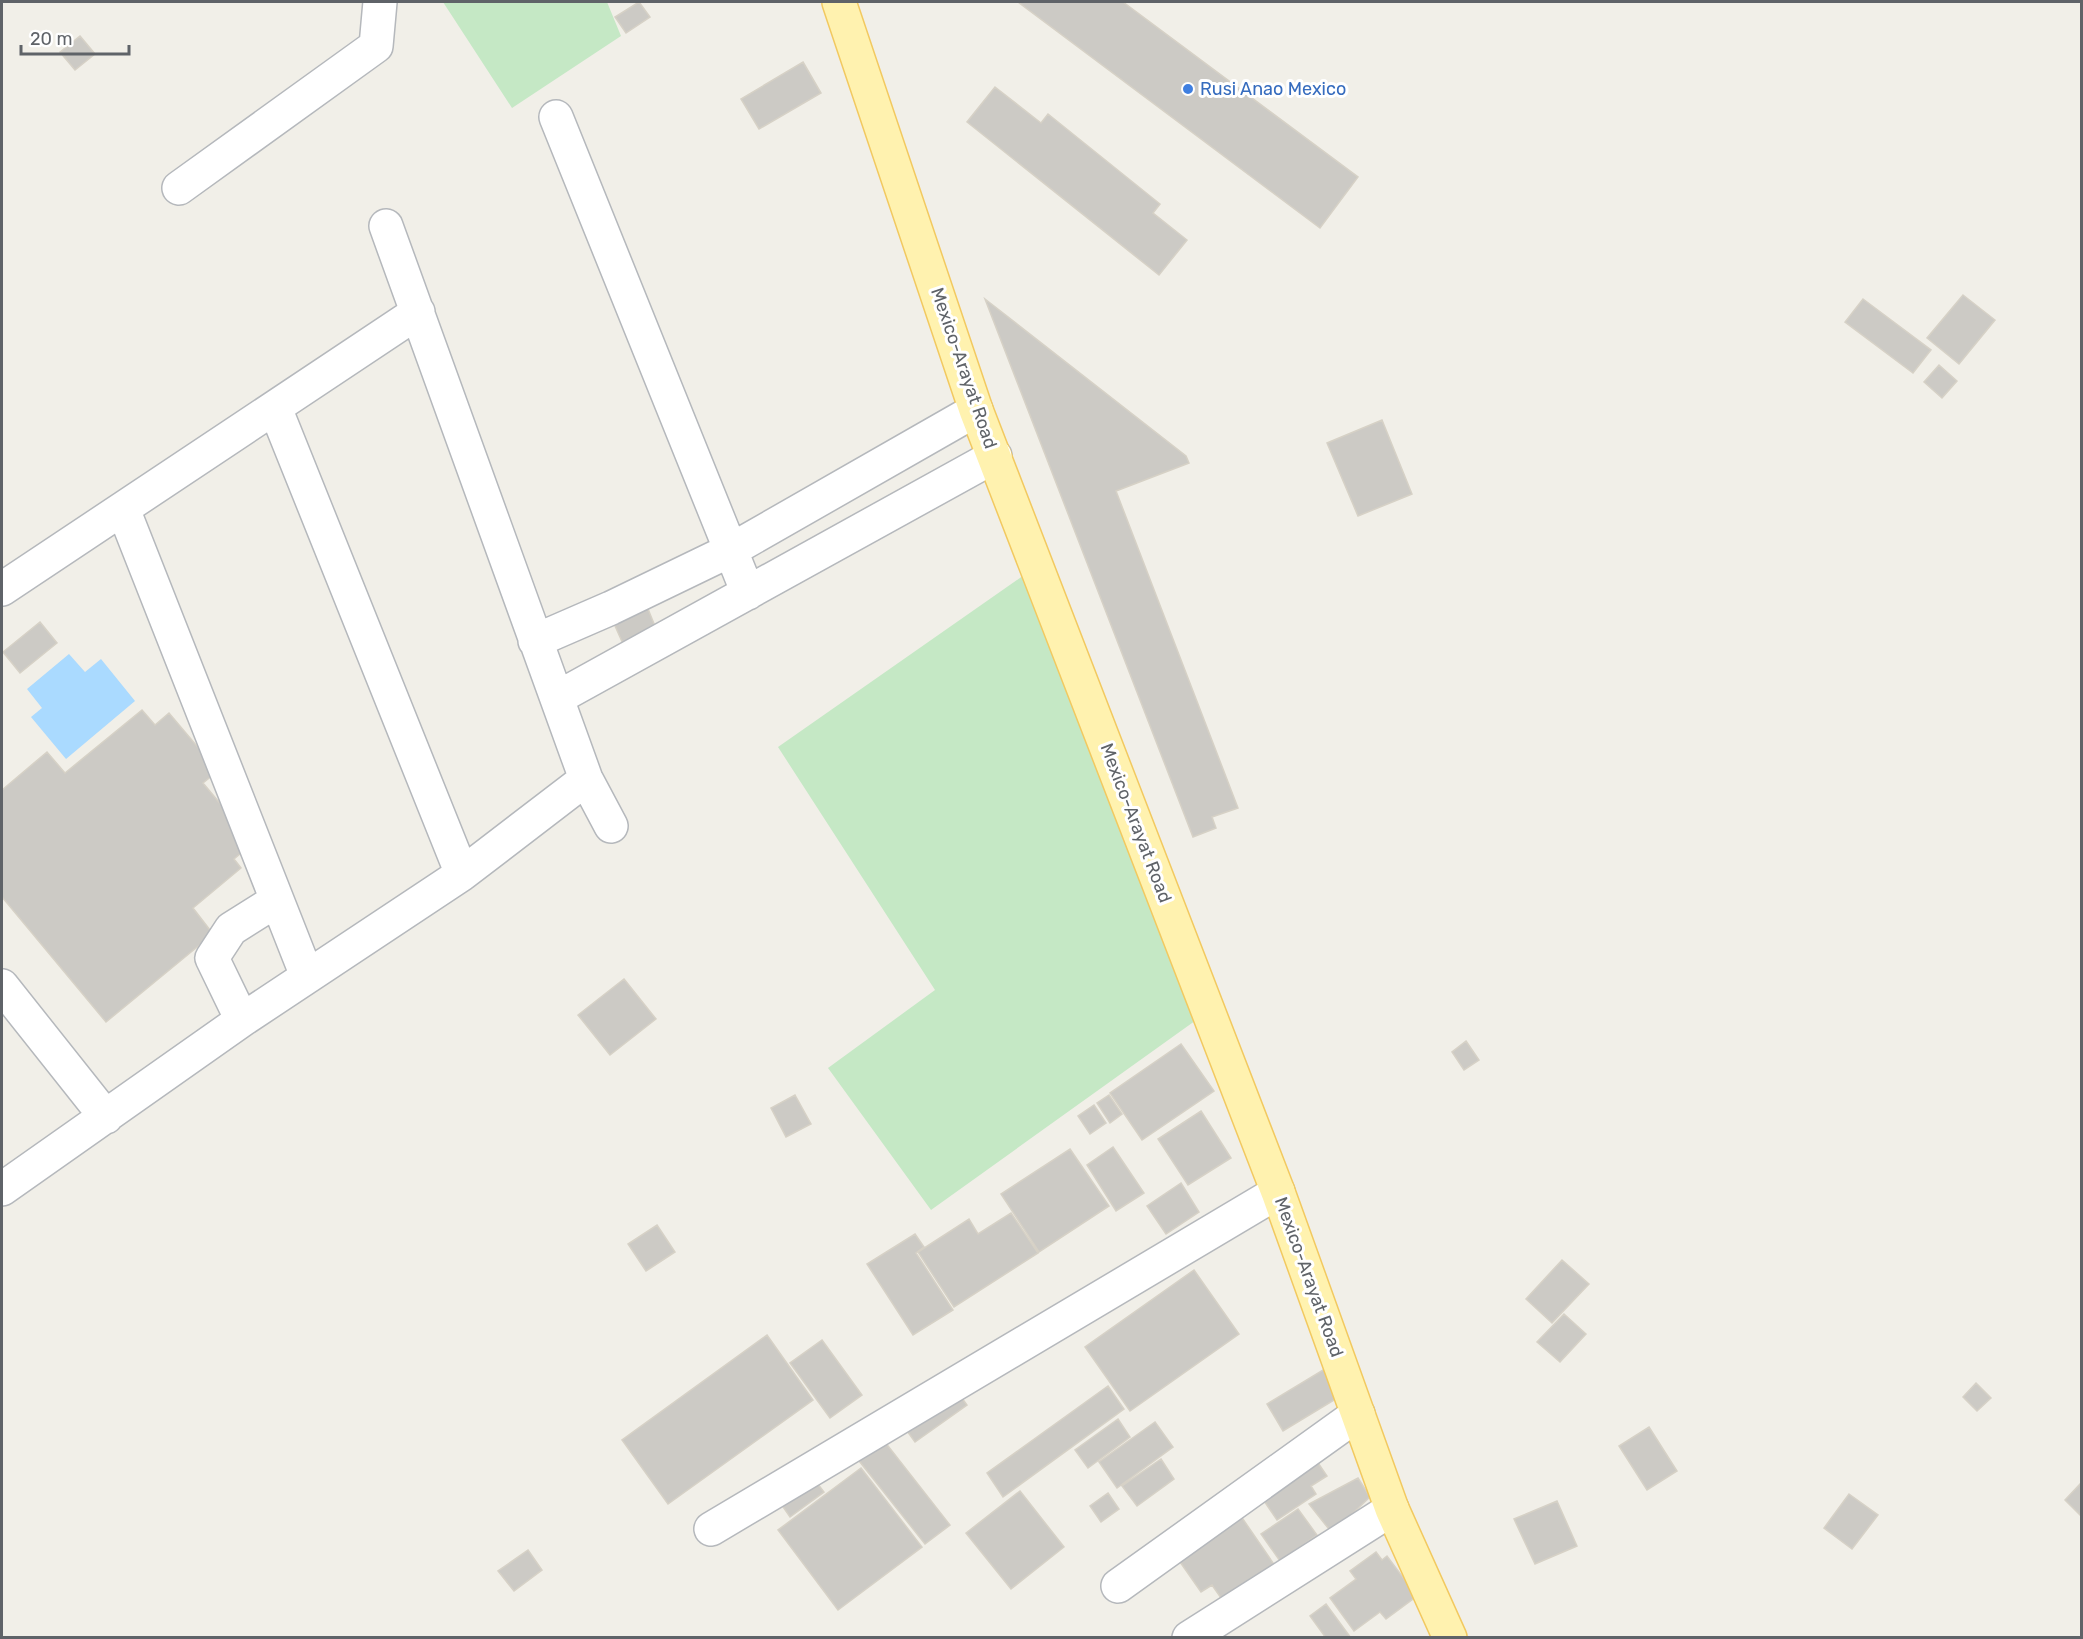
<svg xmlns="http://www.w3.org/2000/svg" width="2083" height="1639" viewBox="0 0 2083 1639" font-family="Rubik,sans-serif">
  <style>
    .green { fill: #c5e8c5 }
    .water { fill: #aadaff }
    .building { fill: #cccac5; stroke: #d6d1c6; stroke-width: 1.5 }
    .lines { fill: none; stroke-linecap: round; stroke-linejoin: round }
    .minor-casing { stroke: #b5b8bc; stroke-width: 36 }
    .major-casing { stroke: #f2c960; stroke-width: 36 }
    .minor { stroke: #fff; stroke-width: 33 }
    .major { stroke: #fff2af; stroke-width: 33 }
    .shop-dot { fill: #3f7fe0; stroke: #fff; stroke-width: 2 }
    .labels { text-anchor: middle; stroke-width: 6; stroke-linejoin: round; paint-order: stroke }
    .shop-label { font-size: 18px; fill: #366cbe; stroke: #fff; text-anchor: start }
    .street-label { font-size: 18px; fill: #5f6368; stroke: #fff }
  </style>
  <rect width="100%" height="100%" fill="#f1efe8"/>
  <path class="green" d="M443,2H607L621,36L512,108Z
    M1037,566L1213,1008L931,1210L828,1068L935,990L778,747Z"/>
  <path class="water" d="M69,654L85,672L101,659L135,701L66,759L31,717L42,708L27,689Z"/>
  <path class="building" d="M639,2L650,17L626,33L615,17Z
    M1018,2H1123L1358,177L1320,228Z
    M80,36L95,54L75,70L60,52Z
    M803,62L821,93L759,129L741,99Z
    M995,87L1041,123L1048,114L1160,204L1153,213L1187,240L1159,275L967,122Z
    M1963,295L1995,320L1959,364L1927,338Z
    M985,299L1186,456L1189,463L1116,491L1238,808L1212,817L1216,828L1193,837Z
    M1863,299L1931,350L1913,373L1845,322Z
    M1939,365L1957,381L1942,398L1924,382Z
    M1382,420L1412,494L1358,516L1327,443Z
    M646,604L657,631L624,646L611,617Z
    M40,622L57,643L20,673L3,652Z
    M142,710L155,725L169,713L218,771L203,783L253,843L234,859L241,868L193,908L213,934L106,1022L2,897V790L47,752L65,773Z
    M624,979L656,1019L610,1055L578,1015Z
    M1466,1041L1479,1060L1464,1070L1452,1052Z
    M1181,1044L1214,1091L1142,1140L1110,1093Z
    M795,1095L811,1124L786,1137L771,1108Z
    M1109,1095L1122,1114L1110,1123L1097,1103Z
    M1094,1105L1106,1123L1090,1134L1078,1116Z
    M1201,1111L1231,1158L1188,1185L1158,1139Z
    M1113,1147L1144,1193L1116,1211L1087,1165Z
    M1070,1149L1109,1206L1039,1252L1001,1194Z
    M1181,1183L1199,1212L1166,1234L1147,1206Z
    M1011,1213L1038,1253L954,1307L918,1252L969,1219L978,1234Z
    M657,1225L675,1252L646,1271L628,1244Z
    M915,1234L924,1247L916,1253L953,1310L913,1335L867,1264Z
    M1562,1260L1589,1284L1552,1323L1526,1299Z
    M1194,1270L1239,1334L1130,1411L1085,1347Z
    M1564,1314L1586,1334L1560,1362L1537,1342Z
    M767,1335L813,1400L668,1504L622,1440Z
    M822,1340L862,1395L830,1418L790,1363Z
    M1328,1367L1344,1394L1283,1431L1267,1404Z
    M1976,1383L1991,1398L1977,1411L1963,1397Z
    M1108,1386L1124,1409L1003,1497L987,1473Z
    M959,1394L967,1405L915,1442L907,1431Z
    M1118,1419L1130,1437L1088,1468L1075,1450Z
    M1155,1422L1173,1447L1117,1488L1099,1462Z
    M1649,1427L1677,1471L1647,1490L1619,1446Z
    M881,1437L950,1525L925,1544L856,1457Z
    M1312,1454L1327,1476L1311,1486L1316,1494L1277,1520L1258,1492Z
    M1161,1459L1174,1479L1137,1506L1122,1486Z
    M861,1468L922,1547L838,1610L778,1530Z
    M1358,1478L1370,1497L1332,1533L1309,1504Z
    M814,1479L824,1492L790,1517L781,1504Z
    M2082,1482V1517L2065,1500Z
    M1020,1491L1064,1547L1011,1589L966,1533Z
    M1108,1493L1119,1509L1101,1522L1090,1506Z
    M1849,1494L1878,1515L1852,1549L1824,1528Z
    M1557,1501L1577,1546L1535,1564L1514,1519Z
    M1236,1509L1280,1573L1228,1608L1212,1585L1201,1592L1173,1552Z
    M1298,1509L1317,1535L1280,1561L1261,1534Z
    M528,1550L542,1570L514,1591L498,1571Z
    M1376,1552L1382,1560L1387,1556L1417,1596L1386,1619L1380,1612L1354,1631L1330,1598L1356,1579L1350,1571Z
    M1326,1604L1351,1638H1326L1310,1616Z"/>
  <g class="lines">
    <defs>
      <path id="minor" d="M556,117L748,593
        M179,188L376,46L380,2
        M386,226L586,779L611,826
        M275,408L462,874
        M123,509L307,976
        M2,589L418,312
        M535,641L611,608L731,550L976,410
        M557,698L995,456
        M2,986L106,1117
        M242,1020L212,958L231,929L277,900
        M2,1189L242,1020L462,874L586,779
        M711,1529L1278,1192
        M1118,1586L1358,1414
        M1189,1638L1392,1509"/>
      <path id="major" d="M839,2L976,410L1278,1192L1392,1509L1450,1638"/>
    </defs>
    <use href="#minor" class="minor-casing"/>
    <use href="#major" class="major-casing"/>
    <use href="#minor" class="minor"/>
    <use href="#major" class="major"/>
  </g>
  <circle class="shop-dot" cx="1188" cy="89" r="6"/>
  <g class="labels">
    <g class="shop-label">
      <text x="1200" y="95">Rusi Anao Mexico</text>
    </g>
    <g class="street-label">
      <text transform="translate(964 368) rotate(71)" y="6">Mexico-Arayat Road</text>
      <text transform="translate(1136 823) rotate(69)" y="6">Mexico-Arayat Road</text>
      <text transform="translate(1309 1277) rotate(70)" y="6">Mexico-Arayat Road</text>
    </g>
  </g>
  <rect width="2083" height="1639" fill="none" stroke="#5f6368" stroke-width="6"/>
  <path d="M21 45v9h108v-9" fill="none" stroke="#5f6368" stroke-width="3"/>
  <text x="30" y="45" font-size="18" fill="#5f6368" stroke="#ffffff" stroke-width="4.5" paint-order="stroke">20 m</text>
</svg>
